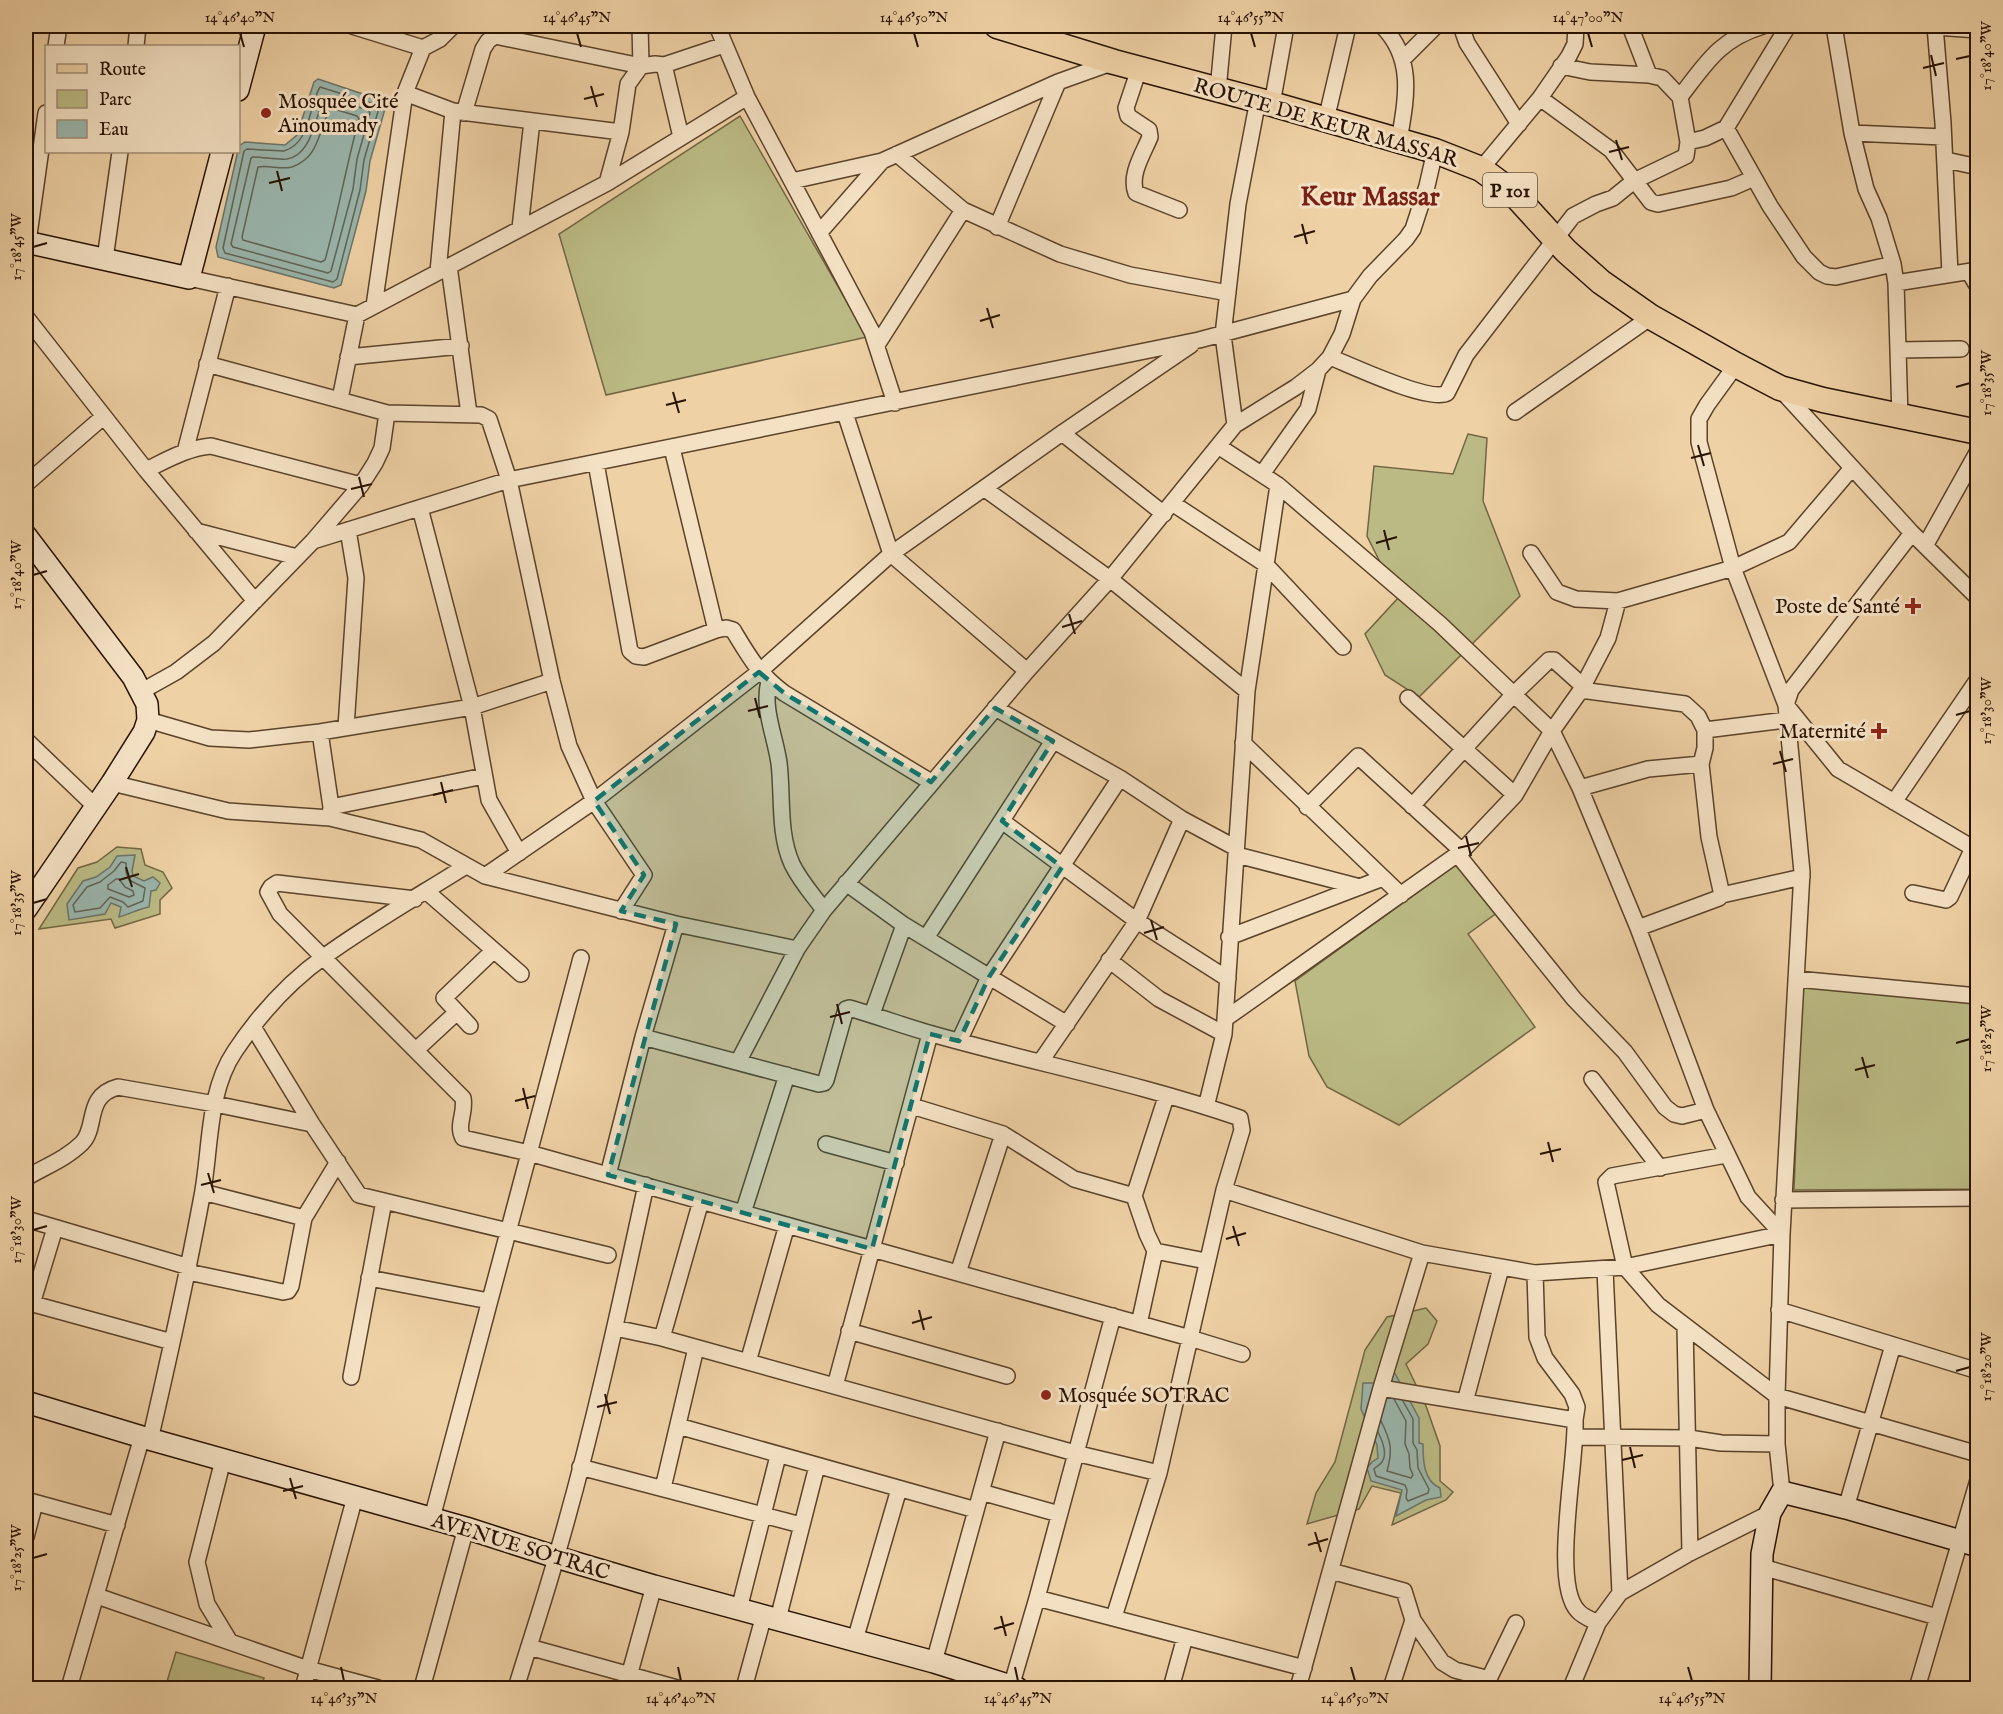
<svg xmlns="http://www.w3.org/2000/svg" width="2003" height="1714" viewBox="0 0 2003 1714" font-family="'IM FELL English',serif">
  <style>
    .green { fill: #bbba84; stroke: #726642; stroke-width: 1.5 }
    .water { fill: #9ab6ad; stroke: #6c7468; stroke-width: 1.5 }
    .lines { fill: none; stroke-linecap: round; stroke-linejoin: round }
    .shore { stroke: #616456; stroke-width: 1.5 }
    .street-casing { stroke: #5a4229; stroke-width: 18 }
    .secondary-casing { stroke: #281200; stroke-width: 24 }
    .primary-casing { stroke: #281200; stroke-width: 27 }
    .street { stroke: #f4e1c4; stroke-width: 15 }
    .secondary { stroke: #f4e1c4; stroke-width: 21 }
    .primary { stroke: #eed1a5; stroke-width: 24 }
    .marked { fill: #0f766e; fill-opacity: 0.2; stroke: #0f766e; stroke-width: 4.5; stroke-dasharray: 12 8; stroke-linejoin: round }
    .ticks { fill: none; stroke: #281200; stroke-width: 2 }
    .poi-dot { fill: #8f2418; stroke: #f4e1c4; stroke-width: 2 }
    .labels { text-anchor: middle; stroke-width: 6; stroke-linejoin: round; paint-order: stroke }
    .shield { fill: #f4e1c4; stroke: #65503b; stroke-width: 1.5 }
    .shield-label { font-size: 20px; font-weight: bold; fill: #281200 }
    .poi-label { font-size: 21px; fill: #281200; stroke: #f4e1c4; text-anchor: start }
    .street-label { font-size: 21px; fill: #281200; stroke: #f4e1c4 }
    .district-label { font-size: 27px; font-weight: bold; fill: #7a1f14; stroke: #f4e1c4 }
    .neatline { fill: none; stroke: #281200; stroke-width: 2 }
    .ticks-label { font-size: 15px; text-anchor: middle; fill: #281200 }
  </style>
  <rect width="100%" height="100%" fill="#eed1a5"/>
  <filter id="stains"><feTurbulence type="fractalNoise" baseFrequency=".00333" numOctaves="4"/><feColorMatrix values="0 0 0 0 .2 0 0 0 0 .09 0 0 0 0 .02 0 0 0 .5 -.17"/></filter>
  <radialGradient id="worn" r=".72"><stop offset=".6" stop-color="#630" stop-opacity="0"/><stop offset="1" stop-color="#630" stop-opacity=".3"/></radialGradient>
  <path class="green" d="M740,116L867,337L606,395L559,234Z
    M1468,434L1487,438L1483,501L1520,596L1419,697L1385,675L1365,634L1398,598L1367,536L1374,466L1453,474Z
    M117,847L141,849L145,865L163,872L172,888L160,900V914L115,928L111,919L39,929L78,868L97,862Z
    M1461,861L1498,912L1468,934L1535,1027L1399,1125L1327,1087L1309,1056L1295,981Z
    M1802,981L1977,998V1189L1794,1190Z
    M1426,1308L1437,1321L1428,1344L1406,1364L1426,1406L1440,1446V1481L1453,1492L1446,1500L1392,1525L1401,1493L1372,1486L1359,1509L1307,1524L1316,1493L1335,1462L1365,1350L1387,1317Z
    M176,1652L264,1678L261,1688H165Z"/>
  <path class="water" d="M318,79L387,102L370,161L366,191L341,285L334,288L218,257L216,247L239,146L245,142L285,145L297,135L314,82Z
    M135,855L132,871L133,876L144,881L153,877L160,883L156,890L151,891L149,907C138,909 130,914 119,917L121,907L111,903L105,914L69,920L67,904L83,881L96,877L110,867L117,856Z
    M1392,1368L1419,1418V1443L1423,1444C1423,1459 1423,1481 1440,1488L1441,1497L1426,1500L1396,1516L1402,1490L1371,1481L1367,1468L1372,1462L1378,1458L1377,1445L1361,1409L1363,1383H1376Z"/>
  <g class="lines">
    <path class="shore" d="M320,87L377,105L379,108L364,160L360,190L337,279L333,282L225,253L223,248L244,151L247,149L284,151C311,143 308,107 320,87Z
      M325,97L368,110L370,113L357,159L353,189L331,271L328,273L233,247L231,244L251,158L253,157C264,157 276,160 287,159C313,155 315,114 325,97Z
      M331,108L357,116L359,119C346,166 338,214 325,260L321,262L243,240L242,237L258,167C269,165 281,170 292,167C321,157 318,128 331,108Z
      M121,862L126,863V872L129,880L145,888L143,901L128,907L123,902L110,897L100,908L75,912L73,905L87,887L100,882L114,871Z
      M116,879H119L125,887L133,891L134,895L129,897L108,889V885Z
      M1381,1421C1391,1441 1393,1450 1387,1471L1411,1478L1413,1475L1410,1468L1409,1454L1405,1444L1406,1421L1394,1399
      M1378,1432C1382,1440 1388,1454 1382,1462C1380,1465 1377,1466 1374,1469L1376,1476L1405,1485L1407,1490L1406,1498L1408,1501L1428,1493L1429,1489L1418,1468L1417,1450L1413,1443V1419L1403,1401"/>
    <defs>
      <path id="street" d="M352,26L423,48
        M717,26L747,97L872,332L895,403
        M1382,26C1415,59 1406,99 1399,141
        M1461,26L1467,43L1519,124
        M1630,26L1649,75
        M1834,26L1852,133L1866,189L1879,218L1893,264L1896,283L1900,417
        M1935,26L1943,123L1950,274
        M1935,27L1978,30
        M56,46L59,26
        M136,46L138,26
        M1403,59L1436,26
        M664,65L724,45
        M1139,69L1126,108L1128,116L1149,130L1150,137C1143,154 1129,175 1136,193L1179,210
        M1218,90L1224,26
        M405,93L453,111L621,132
        M1680,97C1706,63 1720,39 1763,26
        M1540,98L1611,150L1651,202L1658,204L1731,188L1754,178
        M1272,104L1286,26
        M464,113L483,49L488,41L495,36L641,66L655,64L664,65L681,137
        M1326,120L1348,26
        M1726,128L1770,206L1804,257L1819,272L1827,276L1836,277L1893,264
        M1852,133L1943,137
        M1688,142L1705,138L1726,128L1788,26
        M897,154L963,210L1060,254L1130,275L1228,293
        M1946,160L1978,167
        M1481,169L1540,98L1569,56L1575,44L1576,26
        M792,181L882,161L1058,82L1114,62
        M607,183L621,132L628,84L641,66L640,26
        M997,227L1058,82
        M520,228L532,121
        M819,233L882,161
        M28,242L46,113
        M105,259L120,152
        M449,266L469,414
        M438,272L453,111
        M1969,272L1978,287
        M189,278L357,315L607,183L747,97
        M1896,283L1978,270
        M374,306L405,93L423,48L440,39L453,26
        M26,317L146,470L255,601
        M877,345L963,210
        M1898,350L1961,349
        M348,357L461,346
        M1330,357C1350,365 1430,403 1447,393L1466,355L1573,216L1596,204L1613,198L1634,181L1686,156L1688,142L1680,97L1662,78L1649,75L1590,72L1561,66
        M207,364L387,413L481,415L489,419L509,480L552,681L569,746L594,801L644,875L621,911
        M1736,365L1707,405L1699,419V442L1733,568L1786,705L1802,872L1782,1234L1777,1396V1444L1782,1492
        M1782,391L1912,533L1978,598
        M340,399L357,315
        M1515,412L1651,317
        M845,413L891,554L1027,671
        M1235,425L1223,335L1238,204L1258,100
        M1062,433L1164,514
        M1218,446L1278,485L1440,624L1552,731L1580,788L1638,928L1706,1110L1748,1197L1782,1234
        M672,448L716,630
        M185,452L228,286
        M596,463L630,651L636,656L644,657L716,630L726,628L733,630C750,658 758,673 784,693L931,782
        M146,470C167,460 187,448 211,446L361,485
        M1262,474L1308,409L1318,370
        M26,484L103,417
        M985,489L1110,579L1247,691
        M1172,503L1265,564L1343,647
        M420,508L472,707L489,800L519,853
        M196,531L297,557
        M313,541L509,480L1199,340L1353,299L1370,276L1406,239L1413,229L1427,186L1435,151
        M1925,546L1978,451
        M1531,553L1557,592L1576,599L1618,601L1733,568L1789,542L1852,468
        M769,681C762,709 775,735 779,763C783,796 778,833 792,864C800,881 813,895 824,910
        M1581,690L1685,704L1698,716L1705,730
        M142,691L176,672L214,643L313,541L361,485L375,463L382,448L387,413
        M1408,698L1515,795
        M1786,705L1838,769L1978,851
        M1786,705L1791,690L1912,533
        M995,708L1120,778L1182,819L1236,848
        M148,720L210,738L249,740L320,732L472,707L552,681
        M346,727L356,578L348,530
        M320,732L331,807L330,815
        M26,740L96,807
        M1243,743L1401,895
        M1701,764L1705,748V730L1786,720
        M112,783L228,811L330,818L421,840L485,876L676,924L797,949
        M1580,788L1648,769L1701,764L1709,837L1722,895L1719,898L1638,928
        M1894,802L1978,679
        M1412,806L1514,694L1549,660H1554L1583,686
        M331,807L484,776
        M1307,807L1358,756L1462,851
        M1002,821L1137,921L1228,979
        M1237,855L1360,887
        M1458,855L1574,999L1625,1052L1665,1107L1674,1114L1682,1116L1706,1110
        M485,876L594,801L759,672L891,554L1062,433L1191,345
        M846,883L904,925L1067,1024
        M426,891L521,974
        M1913,893L1946,900L1950,897L1973,848
        M1722,895L1802,877
        M415,899L277,883L271,887L268,892L280,914L463,1098C466,1113 456,1125 463,1138L529,1153L1190,1338L1242,1354
        M1229,937L1383,878
        M926,938L1053,741
        M1109,960L1159,999L1224,1034
        M1796,979L1978,996
        M872,1014L904,925
        M1225,1019L1462,851L1515,795L1552,731L1581,690L1608,638L1618,601
        M470,1026L444,998L493,951
        M253,1027L312,1124L359,1195L608,1255
        M643,1037L819,1084L824,1083L826,1080L846,1009L849,1008C877,1016 904,1026 932,1034C1034,1063 1139,1083 1240,1118L1242,1130L1224,1190L1159,1473L1114,1617
        M959,1041L989,977L1120,778
        M416,1050L457,1012
        M1041,1061L1137,921L1182,819
        M738,1062L797,949L824,910L1027,671L1110,579L1235,425L1296,387L1318,370L1330,357L1342,334L1353,299
        M1592,1079L1660,1168
        M912,1106L1003,1134L1074,1179L1134,1196
        M1206,1107L1224,1034L1247,691L1278,485
        M826,1144L896,1163
        M1726,1155L1612,1176L1606,1182L1625,1267L1658,1305L1777,1396L1978,1454
        M608,1175L643,1037L676,924
        M26,1178C44,1167 66,1159 82,1143C98,1127 84,1096 118,1087L215,1104L312,1124
        M1224,1190L1422,1253L1535,1273L1625,1267L1782,1234
        M203,1192L304,1218
        M1783,1200L1978,1198
        M743,1213L787,1075
        M26,1219L189,1267
        M1155,1251L1147,1234L1134,1196L1166,1097
        M1605,1270L1620,1593
        M188,1272L283,1292L288,1291L291,1286L304,1218L338,1162
        M958,1273L1003,1134
        M1535,1273L1537,1337L1545,1358L1572,1394L1577,1407L1575,1420
        M369,1278L489,1301
        M26,1302L172,1342
        M32,1304L55,1228
        M1779,1310L1978,1371
        M1139,1324L1155,1251L1206,1261
        M1685,1327L1690,1553
        M615,1328L662,1338L1075,1453L1159,1473
        M849,1331L1007,1376
        M662,1338L701,1201
        M748,1362L787,1225
        M351,1377L384,1201
        M835,1386L930,1034
        M1381,1388L1575,1420C1577,1461 1551,1583 1578,1611C1582,1616 1592,1620 1598,1623
        M1465,1402L1501,1268
        M678,1426L976,1510
        M1576,1437L1689,1438L1721,1443L1777,1444
        M150,1440C169,1358 187,1277 202,1196C211,1149 207,1092 235,1051C259,1015 290,981 325,956C369,924 420,895 466,866
        M223,1460L197,1562L207,1604L230,1642
        M580,1467L801,1525
        M663,1488L696,1348
        M981,1492L1059,1514
        M26,1500L117,1525
        M1846,1508L1893,1345
        M432,1518L581,958
        M26,1537L35,1503
        M1762,1567L1937,1617
        M1331,1571L1404,1591L1413,1620L1391,1688
        M97,1596L308,1669L378,1688
        M1037,1598L1304,1668
        M739,1609L778,1456
        M778,1619L817,1466
        M1413,1620L1442,1662L1455,1670L1489,1679
        M855,1640L899,1489
        M529,1647L677,1688
        M934,1662L998,1431
        M629,1676L654,1586
        M1011,1687L1037,1598L1113,1316
        M1485,1687L1516,1623
        M69,1688L142,1437
        M303,1688L355,1497
        M422,1688L466,1528
        M516,1688C529,1645 544,1601 556,1558C592,1435 619,1310 646,1185
        M744,1688L764,1615
        M1171,1688L1185,1637
        M1298,1688L1381,1388L1422,1253
        M1571,1688L1598,1623L1620,1593L1690,1553L1770,1513
        M1917,1688L1978,1480"/>
      <path id="secondary" d="M238,90L255,26
        M26,242L189,278L222,152
        M26,536L133,677L147,704L148,720L144,732L112,783L26,909
        M26,1402L142,1437L466,1528L556,1557L654,1586L934,1662L1017,1688
        M1760,1688L1762,1554L1770,1513L1782,1492L1846,1508L1978,1546"/>
      <path id="primary" d="M997,26L1114,62L1272,104L1435,151L1481,169L1512,192L1566,251L1601,282L1651,317L1736,365L1780,388L1823,400L1978,432"/>
    </defs>
    <use href="#street" class="street-casing"/>
    <use href="#secondary" class="secondary-casing"/>
    <use href="#primary" class="primary-casing"/>
    <use href="#street" class="street"/>
    <use href="#secondary" class="secondary"/>
    <use href="#primary" class="primary"/>
  </g>
  <path class="marked" d="M759,672L784,693L931,782L995,708L1053,741L1002,821L1062,867L989,977L959,1041L930,1034L872,1249L608,1175L676,924L621,911L644,875L594,801Z"/>
  <path class="ticks" d="M240,33L244,47M577,33L581,47M914,33L918,47M1251,33L1255,47M1588,33L1592,47M1931,55L1936,76M1956,59L1970,56M1923,68L1944,63M591,86L597,107M584,99L604,94M1616,140L1622,160M1609,152L1629,147M277,171L282,191M269,183L290,178M1302,224L1307,244M1294,237L1315,231M33,247L47,243M987,308L993,328M980,321L1000,315M1956,387L1970,383M673,392L679,413M666,405L686,400M1698,445L1704,466M1691,458L1711,453M359,477L364,497M351,489L372,484M1384,530L1389,550M1376,543L1397,537M33,575L47,571M1069,614L1075,634M1062,627L1082,621M755,698L760,718M748,711L768,706M1956,715L1970,711M1780,751L1786,772M1773,764L1793,759M441,782L446,803M433,795L453,790M1466,836L1471,856M1458,848L1479,843M126,867L132,887M119,880L139,874M33,903L47,899M1151,920L1157,940M1144,933L1164,927M837,1004L842,1024M830,1017L850,1012M1956,1043L1970,1039M1862,1057L1868,1078M1855,1070L1875,1065M523,1088L528,1109M515,1101L535,1096M1548,1142L1553,1162M1540,1154L1561,1149M208,1173L214,1193M201,1185L221,1180M1233,1226L1239,1246M33,1230L47,1226M1226,1239L1246,1233M919,1310L924,1330M912,1323L932,1317M1956,1371L1970,1367M605,1394L610,1414M597,1407L617,1402M1630,1447L1635,1468M1622,1460L1643,1455M290,1478L296,1499M283,1491L303,1486M1315,1532L1321,1552M1308,1545L1328,1539M33,1558L47,1554M1001,1616L1006,1636M994,1629L1014,1623M341,1667L344,1681M678,1667L681,1681M1015,1667L1018,1681M1351,1667L1355,1681M1688,1667L1692,1681"/>
  <g class="poi-dot">
    <circle cx="266" cy="113" r="6"/>
    <path d="M1910 597h6v6h6v6h-6v6h-6v-6h-6v-6h6z"/>
    <path d="M1876 722h6v6h6v6h-6v6h-6v-6h-6v-6h6z"/>
    <circle cx="1046" cy="1395" r="6"/>
  </g>
  <g class="labels">
    <rect class="shield" x="1483" y="173" width="54" height="34" rx="4.5"/>
    <g class="shield-label">
      <text x="1510" y="197">P 101</text>
    </g>
    <g class="poi-label">
      <text x="278" y="108">Mosquée Cité<tspan x="278" dy="24">Aïnoumady</tspan></text>
      <text x="1900" y="613" text-anchor="end">Poste de Santé</text>
      <text x="1866" y="738" text-anchor="end">Maternité</text>
      <text x="1058" y="1402">Mosquée SOTRAC</text>
    </g>
    <g class="street-label">
      <text transform="translate(1326 122) rotate(16)" y="7">ROUTE DE KEUR MASSAR</text>
      <text transform="translate(521 1546) rotate(17)" y="7">AVENUE SOTRAC</text>
    </g>
    <g class="district-label">
      <text x="1370" y="205">Keur Massar</text>
    </g>
  </g>
  <rect width="2003" height="1714" fill="none" stroke="#eed1a5" stroke-width="66"/>
  <rect x="45" y="45" width="195" height="108" fill="#f4e1c4" stroke="#a28e76" stroke-width="1.5"/>
  <rect x="57" y="64" width="30" height="9" fill="#eed1a5" stroke="#a28e76" stroke-width="1.5"/>
  <text x="99" y="75" font-size="18" fill="#281200">Route</text>
  <rect x="57" y="90" width="30" height="18" fill="#bbba84" stroke="#a28e76" stroke-width="1.5"/>
  <text x="99" y="105" font-size="18" fill="#281200">Parc</text>
  <rect x="57" y="120" width="30" height="18" fill="#9ab6ad" stroke="#a28e76" stroke-width="1.5"/>
  <text x="99" y="135" font-size="18" fill="#281200">Eau</text>
  <rect x="33" y="33" width="1937" height="1648" class="neatline"/>
  <g class="ticks-label">
    <text x="240" y="22">14°46'40"N</text>
    <text x="577" y="22">14°46'45"N</text>
    <text x="914" y="22">14°46'50"N</text>
    <text x="1251" y="22">14°46'55"N</text>
    <text x="1588" y="22">14°47'00"N</text>
    <text transform="translate(1986 56) rotate(-90)" y="5">17°18'40"W</text>
    <text transform="translate(16 247) rotate(-90)" y="5">17°18'45"W</text>
    <text transform="translate(1986 383) rotate(-90)" y="5">17°18'35"W</text>
    <text transform="translate(16 575) rotate(-90)" y="5">17°18'40"W</text>
    <text transform="translate(1986 711) rotate(-90)" y="5">17°18'30"W</text>
    <text transform="translate(16 903) rotate(-90)" y="5">17°18'35"W</text>
    <text transform="translate(1986 1039) rotate(-90)" y="5">17°18'25"W</text>
    <text transform="translate(16 1230) rotate(-90)" y="5">17°18'30"W</text>
    <text transform="translate(1986 1367) rotate(-90)" y="5">17°18'20"W</text>
    <text transform="translate(16 1558) rotate(-90)" y="5">17°18'25"W</text>
    <text x="344" y="1703">14°46'35"N</text>
    <text x="681" y="1703">14°46'40"N</text>
    <text x="1018" y="1703">14°46'45"N</text>
    <text x="1355" y="1703">14°46'50"N</text>
    <text x="1692" y="1703">14°46'55"N</text>
  </g>
  <rect width="100%" height="100%" filter="url(#stains)"/>
  <rect width="100%" height="100%" fill="url(#worn)"/>
</svg>
